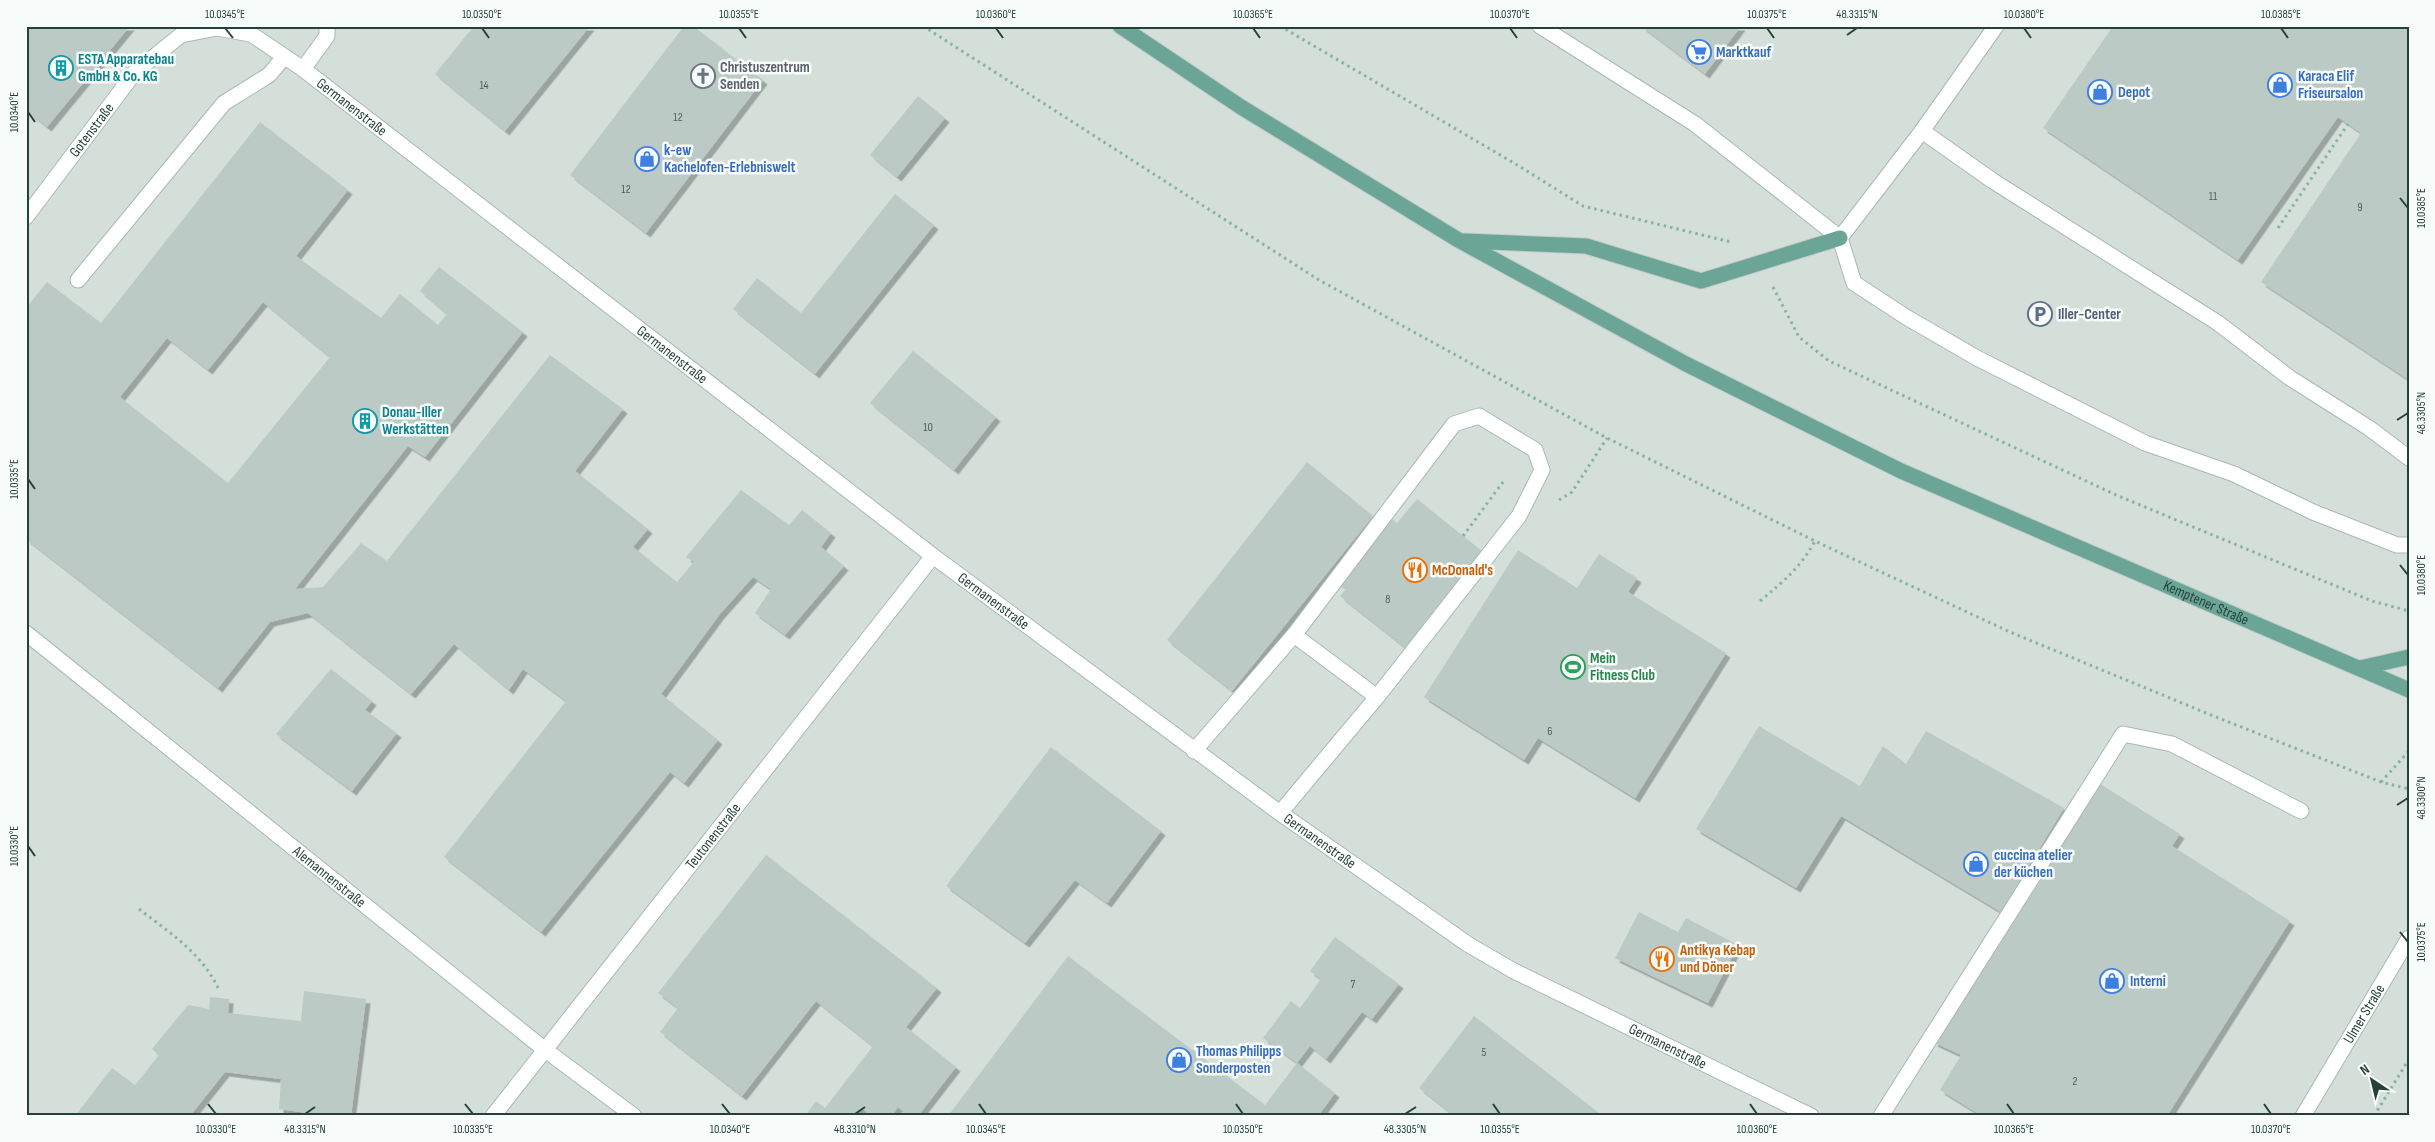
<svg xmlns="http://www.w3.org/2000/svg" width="2435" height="1142" viewBox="0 0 2435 1142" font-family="'Sofia Sans Condensed',sans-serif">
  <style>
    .built { fill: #d4dfda }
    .building { fill: #bbcac4; fill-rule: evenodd; filter: url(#shadow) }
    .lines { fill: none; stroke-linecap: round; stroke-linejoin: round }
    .minor-casing { stroke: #a8b8b2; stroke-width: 17 }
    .major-casing { stroke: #c2cac8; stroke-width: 17 }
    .path { stroke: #86b3a5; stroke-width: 3; stroke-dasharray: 2.5 4; stroke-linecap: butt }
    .minor { stroke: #fff; stroke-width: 15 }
    .major { stroke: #6aa596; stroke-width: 15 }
    .ticks { fill: none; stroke: #24423a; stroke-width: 2 }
    .labels { text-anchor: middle; stroke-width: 5; stroke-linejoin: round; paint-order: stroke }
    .number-label { font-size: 12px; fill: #4a645c }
    .shop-label { font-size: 15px; font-weight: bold; fill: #366cbe; stroke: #f7fbf9; text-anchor: start }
    .culture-label { font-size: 15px; font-weight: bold; fill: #0d838f; stroke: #f7fbf9; text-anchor: start }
    .worship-label { font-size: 15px; font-weight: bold; fill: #5b616d; stroke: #f7fbf9; text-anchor: start }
    .street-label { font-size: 15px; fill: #24423a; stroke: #f7fbf9 }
    .service-label { font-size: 15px; font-weight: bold; fill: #4e5e75; stroke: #f7fbf9; text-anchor: start }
    .food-label { font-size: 15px; font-weight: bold; fill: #c56008; stroke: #f7fbf9; text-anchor: start }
    .leisure-label { font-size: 15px; font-weight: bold; fill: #27864d; stroke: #f7fbf9; text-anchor: start }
    .neatline { fill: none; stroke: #24423a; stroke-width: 2 }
    .ticks-label { font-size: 12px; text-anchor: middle; fill: #24423a }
  </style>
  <defs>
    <filter id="shadow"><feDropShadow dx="4.5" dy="4.5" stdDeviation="0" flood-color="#0004"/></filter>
  </defs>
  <rect width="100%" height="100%" fill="#e6efeb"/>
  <path class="built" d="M26,26H2409V1116H26Z"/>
  <path class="building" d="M26,26H130L47,127L26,110Z
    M474,26H590L505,131L435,74Z
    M684,26H693L763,80L646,233L570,175Z
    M1641,26H1741L1705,74Z
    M2113,26H2409V380L2261,282L2361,133L2338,117L2238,260L2043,128Z
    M918,96L945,118L897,177L870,155Z
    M260,122L348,190L296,256L381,318L400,294L438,325L447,314L420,291L439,267L523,332L425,457L408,446L295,589L323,587L361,543L387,561L550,355L623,409L575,471L648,529L633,547L677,582L694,562L686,557L741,490L789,525L802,510L831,533L821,547L844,566L785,635L755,613L771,589L753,577L720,614L661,694L718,740L684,783L670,772L541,932L444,857L566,701L523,669L509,690L454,644L411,694L308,613L270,622L218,688L26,539V308L47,282L101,323ZM263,302L330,357L228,483L120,397L167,338L208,370Z
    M895,194L934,225L815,374L733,309L757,278L801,313Z
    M913,351L996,417L954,470L870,403Z
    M1307,462L1373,516L1232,691L1167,640Z
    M1417,499L1483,552L1407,649L1340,596L1346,589L1330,576L1381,511L1397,523Z
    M1518,550L1577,588L1599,554L1637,578L1628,592L1726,653L1635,798L1538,738L1524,760L1424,697Z
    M331,669L372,701L365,710L397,733L352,791L276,734Z
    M1759,726L1860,786L1883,746L1906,764L1926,731L2064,808L2001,912L1841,816L1796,888L1696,829Z
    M1051,747L1161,831L1107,903L1075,880L1025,943L946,886Z
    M2097,782L2180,834L2172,846L2290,921L2167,1116H1982L1940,1090L1961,1055L1933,1042Z
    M766,855L937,988L906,1027L956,1067L918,1116H909L898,1107L892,1116H871L862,1108L856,1116H805L816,1101L825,1108L873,1046L816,1001L742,1096L660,1032L678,1008L658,993Z
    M1639,912L1678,932L1686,918L1738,945L1708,1003L1615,958Z
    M1335,937L1399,984L1372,1019L1362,1012L1326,1059L1310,1046L1297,1063L1263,1038L1291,1001L1300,1008L1321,979L1310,971Z
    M1068,956L1265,1105L1297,1063L1335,1093L1318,1116H948Z
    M304,991L366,999L351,1116H328L279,1109L281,1079L225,1072L190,1116H75L112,1068L135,1085L159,1055L152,1049L188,1005L209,1009L210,997L229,999L228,1013L301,1021Z
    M1474,1016L1603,1116H1455L1419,1088Z"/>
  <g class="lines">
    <defs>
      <g id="minor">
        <path d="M1540,26L1695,124L1840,238L1854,283L1906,317L1977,358L2145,443L2234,474L2313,512L2397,545H2409"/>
        <path d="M303,69L327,36V26"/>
        <path d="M1922,131L1993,181L2218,323L2290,378L2369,428L2409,458"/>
        <path id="s1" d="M26,217L135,72L181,35L217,28L251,34L303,69L933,556L1280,813L1469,945L1514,971L1811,1116"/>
        <path d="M1840,238L1922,131L1996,26"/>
        <path d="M78,280L224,103L269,75L284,57"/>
        <path id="s2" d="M26,633L544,1049L634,1116"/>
        <path d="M1294,635L1454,424L1479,416L1535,450L1542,470L1519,516L1377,697"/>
        <path d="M1194,751L1294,635L1377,697L1280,813"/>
        <path id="s3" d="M493,1116L933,556"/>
        <path d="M1881,1116L2123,734L2172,744L2301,811"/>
        <path id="s4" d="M2303,1116L2409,938"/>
      </g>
      <g id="major">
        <path id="s5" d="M1120,26L1241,107L1460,241L1686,364L1901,471L2409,690"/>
        <path d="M1464,241L1586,246L1701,281L1840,238"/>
        <path d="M2360,668L2409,657"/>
      </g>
    </defs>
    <use href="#minor" class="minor-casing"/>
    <use href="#major" class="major-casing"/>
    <path class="path" d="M923,26L1319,280L1607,438L1815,541L2010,632L2211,715L2381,782L2409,789
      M1280,26L1519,166L1583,206L1731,242
      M2278,228L2348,124
      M1773,287L1799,337L1829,361L2116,495L2372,601L2409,611
      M1559,500L1572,492L1607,438
      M1463,536L1503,482
      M1760,601C1784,581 1800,568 1815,541
      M2381,782L2409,751
      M139,909C170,933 202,953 219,990
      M2374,1116L2409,1059"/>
    <use href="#minor" class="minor"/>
    <use href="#major" class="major"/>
  </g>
  <path class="ticks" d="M225,28L233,38M482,28L489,38M739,28L746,38M996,28L1003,38M1253,28L1260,38M1510,28L1517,38M1767,28L1774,38M2024,28L2031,38M2281,28L2288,38M1847,35L1857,28M28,112L35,122M2400,198L2408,208M2397,420L2408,413M28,479L35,489M2400,565L2408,575M2397,805L2408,798M28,846L35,856M2400,932L2408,942M208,1104L216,1114M465,1104L473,1114M722,1104L730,1114M979,1104L986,1114M1236,1104L1243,1114M1493,1104L1500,1114M1750,1104L1757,1114M2007,1104L2014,1114M2264,1104L2271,1114M305,1114L315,1107M855,1114L865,1107M1405,1114L1416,1107"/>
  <defs>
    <symbol id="supermarket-ring" viewBox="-11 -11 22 22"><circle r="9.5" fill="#f7fbf9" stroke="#3f7fe0" stroke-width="1.5"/><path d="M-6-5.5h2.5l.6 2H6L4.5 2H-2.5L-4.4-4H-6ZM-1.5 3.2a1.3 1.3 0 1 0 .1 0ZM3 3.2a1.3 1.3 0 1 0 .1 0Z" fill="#3f7fe0"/></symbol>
    <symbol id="building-ring" viewBox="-11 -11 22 22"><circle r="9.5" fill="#f7fbf9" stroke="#0f9aa8" stroke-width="1.5"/><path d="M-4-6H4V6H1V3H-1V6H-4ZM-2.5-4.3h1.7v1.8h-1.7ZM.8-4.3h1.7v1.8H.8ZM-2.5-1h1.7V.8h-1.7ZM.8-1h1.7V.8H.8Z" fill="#0f9aa8"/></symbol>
    <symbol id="church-ring" viewBox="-11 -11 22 22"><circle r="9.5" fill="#f7fbf9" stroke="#6b7280" stroke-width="1.5"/><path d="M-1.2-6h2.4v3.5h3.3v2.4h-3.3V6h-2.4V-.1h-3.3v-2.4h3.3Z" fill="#6b7280"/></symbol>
    <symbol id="shop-ring" viewBox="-11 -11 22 22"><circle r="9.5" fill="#f7fbf9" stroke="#3f7fe0" stroke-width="1.5"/><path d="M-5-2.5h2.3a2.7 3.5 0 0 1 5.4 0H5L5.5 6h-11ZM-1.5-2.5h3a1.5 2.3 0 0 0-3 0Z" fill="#3f7fe0"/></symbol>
    <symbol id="parking-ring" viewBox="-11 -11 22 22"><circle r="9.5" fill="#f7fbf9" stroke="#5c6f8a" stroke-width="1.5"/><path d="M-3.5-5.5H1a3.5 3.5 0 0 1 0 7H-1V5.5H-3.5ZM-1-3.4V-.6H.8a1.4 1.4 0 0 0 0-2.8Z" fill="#5c6f8a"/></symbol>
    <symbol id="restaurant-ring" viewBox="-11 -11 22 22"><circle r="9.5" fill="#f7fbf9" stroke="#e8710a" stroke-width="1.5"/><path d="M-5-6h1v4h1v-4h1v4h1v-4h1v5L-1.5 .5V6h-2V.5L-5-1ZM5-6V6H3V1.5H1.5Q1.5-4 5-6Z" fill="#e8710a"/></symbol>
    <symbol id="stadium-ring" viewBox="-11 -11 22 22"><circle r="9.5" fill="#f7fbf9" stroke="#2e9e5b" stroke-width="1.5"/><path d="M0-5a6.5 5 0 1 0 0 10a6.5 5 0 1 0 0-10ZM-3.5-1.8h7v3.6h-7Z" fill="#2e9e5b"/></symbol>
  </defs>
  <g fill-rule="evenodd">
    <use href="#supermarket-ring" x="1685" y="38" width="28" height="28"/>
    <use href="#building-ring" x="47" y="54" width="28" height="28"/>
    <use href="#church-ring" x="689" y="62" width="28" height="28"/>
    <use href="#shop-ring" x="2266" y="71" width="28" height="28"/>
    <use href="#shop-ring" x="2086" y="78" width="28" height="28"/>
    <use href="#shop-ring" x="633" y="145" width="28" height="28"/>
    <use href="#parking-ring" x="2026" y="300" width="28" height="28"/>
    <use href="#building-ring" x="351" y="407" width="28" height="28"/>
    <use href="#restaurant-ring" x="1401" y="556" width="28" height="28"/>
    <use href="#stadium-ring" x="1559" y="653" width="28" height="28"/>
    <use href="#shop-ring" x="1962" y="850" width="28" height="28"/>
    <use href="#restaurant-ring" x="1648" y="945" width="28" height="28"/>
    <use href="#shop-ring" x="2098" y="967" width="28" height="28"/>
    <use href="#shop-ring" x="1165" y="1046" width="28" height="28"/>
  </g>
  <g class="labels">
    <g class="number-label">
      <text x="484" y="89">14</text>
      <text x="678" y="121">12</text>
      <text x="626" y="193">12</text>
      <text x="2213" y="200">11</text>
      <text x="2360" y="211">9</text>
      <text x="928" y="431">10</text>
      <text x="1388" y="603">8</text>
      <text x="1550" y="735">6</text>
      <text x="1353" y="988">7</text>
      <text x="1484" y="1056">5</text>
      <text x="2075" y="1085">2</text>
    </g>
    <g class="shop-label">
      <text x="1716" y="57">Marktkauf</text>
      <text x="2298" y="81">Karaca Elif<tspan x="2298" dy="17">Friseursalon</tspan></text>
      <text x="2118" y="97">Depot</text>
      <text x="664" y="155">k-ew<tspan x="664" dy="17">Kachelofen-Erlebniswelt</tspan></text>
      <text x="1994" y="860">cuccina atelier<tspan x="1994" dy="17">der küchen</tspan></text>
      <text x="2130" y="986">Interni</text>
      <text x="1196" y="1056">Thomas Philipps<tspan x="1196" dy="17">Sonderposten</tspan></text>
    </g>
    <g class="culture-label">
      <text x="78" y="64">ESTA Apparatebau<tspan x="78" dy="17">GmbH &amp; Co. KG</tspan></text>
      <text x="382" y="417">Donau-Iller<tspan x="382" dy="17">Werkstätten</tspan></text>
    </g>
    <g class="worship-label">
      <text x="720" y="72">Christuszentrum<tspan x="720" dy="17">Senden</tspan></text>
    </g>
    <g class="street-label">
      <text dy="5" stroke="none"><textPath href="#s1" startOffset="436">Germanenstraße</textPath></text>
      <text dy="5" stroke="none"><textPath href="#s1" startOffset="109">Gotenstraße</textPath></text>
      <text dy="5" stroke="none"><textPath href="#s1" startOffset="841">Germanenstraße</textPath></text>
      <text dy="5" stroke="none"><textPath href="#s1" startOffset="1246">Germanenstraße</textPath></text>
      <text dy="5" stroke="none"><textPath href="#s5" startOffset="1232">Kemptener Straße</textPath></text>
      <text dy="5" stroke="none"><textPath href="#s3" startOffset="356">Teutonenstraße</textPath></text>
      <text dy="5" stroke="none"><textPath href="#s1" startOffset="1651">Germanenstraße</textPath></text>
      <text dy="5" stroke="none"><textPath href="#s2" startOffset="389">Alemannenstraße</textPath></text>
      <text dy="5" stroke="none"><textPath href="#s4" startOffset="119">Ulmer Straße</textPath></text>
      <text dy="5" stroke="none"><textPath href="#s1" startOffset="2056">Germanenstraße</textPath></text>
    </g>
    <g class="service-label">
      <text x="2058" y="319">Iller-Center</text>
    </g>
    <g class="food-label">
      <text x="1432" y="575">McDonald's</text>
      <text x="1680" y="955">Antikya Kebap<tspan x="1680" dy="17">und Döner</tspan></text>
    </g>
    <g class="leisure-label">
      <text x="1590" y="663">Mein<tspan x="1590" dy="17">Fitness Club</tspan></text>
    </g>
  </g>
  <rect width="2435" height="1142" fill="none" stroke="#f7fbf9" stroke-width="55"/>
  <g transform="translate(2372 1080) rotate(325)" stroke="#f7fbf9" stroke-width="4" paint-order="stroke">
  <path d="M0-4L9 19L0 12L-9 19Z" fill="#24423a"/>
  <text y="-8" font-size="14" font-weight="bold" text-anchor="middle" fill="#24423a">N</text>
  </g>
  <rect x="28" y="28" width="2380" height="1086" class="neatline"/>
  <g class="ticks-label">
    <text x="225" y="18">10.0345°E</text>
    <text x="482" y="18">10.0350°E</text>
    <text x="739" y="18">10.0355°E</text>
    <text x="996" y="18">10.0360°E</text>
    <text x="1253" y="18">10.0365°E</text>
    <text x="1510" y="18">10.0370°E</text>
    <text x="1767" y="18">10.0375°E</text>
    <text x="1857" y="18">48.3315°N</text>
    <text x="2024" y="18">10.0380°E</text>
    <text x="2281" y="18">10.0385°E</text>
    <text transform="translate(14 112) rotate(-90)" y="4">10.0340°E</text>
    <text transform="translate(2421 208) rotate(-90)" y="4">10.0385°E</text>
    <text transform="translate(2421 413) rotate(-90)" y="4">48.3305°N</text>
    <text transform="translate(14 479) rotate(-90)" y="4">10.0335°E</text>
    <text transform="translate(2421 575) rotate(-90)" y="4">10.0380°E</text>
    <text transform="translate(2421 798) rotate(-90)" y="4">48.3300°N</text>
    <text transform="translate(14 846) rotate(-90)" y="4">10.0330°E</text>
    <text transform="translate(2421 942) rotate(-90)" y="4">10.0375°E</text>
    <text x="216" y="1133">10.0330°E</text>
    <text x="305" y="1133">48.3315°N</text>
    <text x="473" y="1133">10.0335°E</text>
    <text x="730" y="1133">10.0340°E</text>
    <text x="855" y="1133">48.3310°N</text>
    <text x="986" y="1133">10.0345°E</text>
    <text x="1243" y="1133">10.0350°E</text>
    <text x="1405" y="1133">48.3305°N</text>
    <text x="1500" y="1133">10.0355°E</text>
    <text x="1757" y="1133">10.0360°E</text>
    <text x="2014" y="1133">10.0365°E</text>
    <text x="2271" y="1133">10.0370°E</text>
  </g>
</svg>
